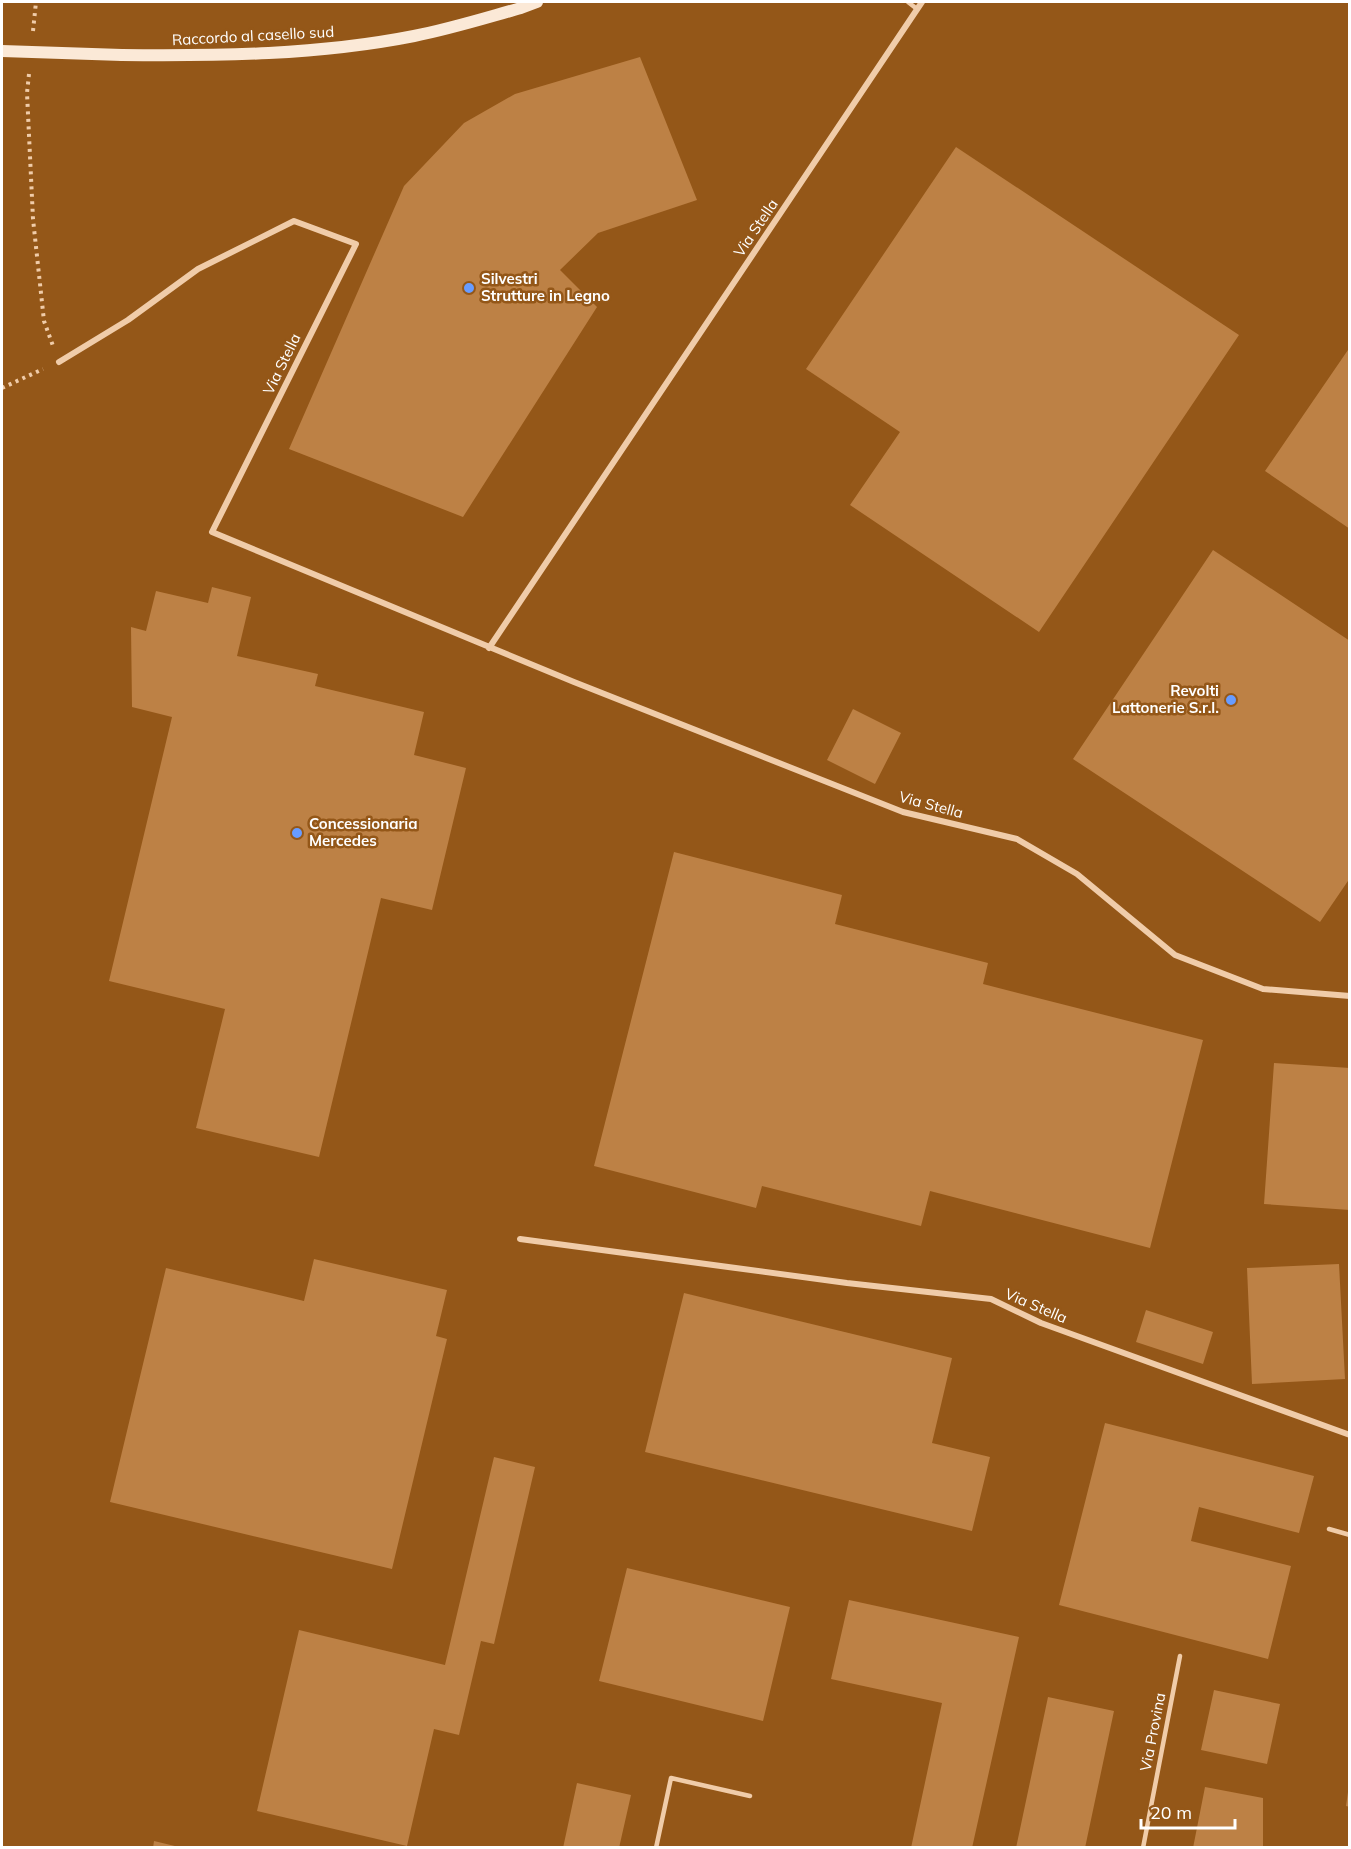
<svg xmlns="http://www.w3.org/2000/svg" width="1351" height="1849" viewBox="0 0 1351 1849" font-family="Mulish,sans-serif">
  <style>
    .building { fill: #bd8145 }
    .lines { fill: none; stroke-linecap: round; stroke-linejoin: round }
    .path { stroke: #f0cca9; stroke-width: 4; stroke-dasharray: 3 4.5; stroke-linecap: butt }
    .lane { stroke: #f0cca9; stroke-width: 4.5 }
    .street { stroke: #f0cca9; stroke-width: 6 }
    .secondary { stroke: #fbe9d7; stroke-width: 12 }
    .secondary-bridge { stroke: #fbe9d7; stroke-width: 12 }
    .poi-dot { fill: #689cff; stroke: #945718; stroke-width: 2 }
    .labels { text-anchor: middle; stroke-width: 5; stroke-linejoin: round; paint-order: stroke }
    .street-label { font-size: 15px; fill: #fff; stroke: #945718 }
    .poi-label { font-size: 15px; font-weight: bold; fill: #fff; stroke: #945718; text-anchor: start }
  </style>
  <rect width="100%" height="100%" fill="#945718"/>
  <path class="building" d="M640,57L697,200L598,233L560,270L597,307L463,517L289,449L404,186L464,123L515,94Z
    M956,147L1239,335L1039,632L850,505L900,432L806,369Z
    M1350,347V529L1265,471Z
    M1213,550L1350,641V878L1320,922L1073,759Z
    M212,587L251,597L237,656L318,674L315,686L424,712L414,755L466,768L432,910L381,898L319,1157L196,1128L225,1009L109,981L172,717L132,707L131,627L146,631L156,591L208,603Z
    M853,709L901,733L875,784L827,760Z
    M674,852L842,895L835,924L988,963L983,984L1203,1040L1150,1248L930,1191L921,1226L762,1186L756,1208L594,1166Z
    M1274,1063L1350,1068V1210L1264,1204Z
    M314,1259L447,1290L436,1336L447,1339L392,1569L110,1502L166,1268L304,1301Z
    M1339,1264L1345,1379L1252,1384L1247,1268Z
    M684,1293L952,1358L932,1443L990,1457L972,1531L645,1452Z
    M1146,1310L1213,1332L1203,1364L1136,1342Z
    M1105,1423L1314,1476L1299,1533L1199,1507L1191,1541L1291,1566L1268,1659L1059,1605Z
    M494,1457L535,1467L494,1644L481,1641L459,1735L434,1729L407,1846L257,1811L299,1630L445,1665Z
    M627,1568L790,1607L763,1721L599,1681Z
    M849,1600L1019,1637L972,1848H911L942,1703L831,1679Z
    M1214,1690L1280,1704L1267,1764L1201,1750Z
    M1048,1697L1114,1711L1085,1848H1016Z
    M577,1783L631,1795L619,1848H563Z
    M1205,1787L1263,1798V1848H1193Z
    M1348,1792H1350V1807L1346,1806Z
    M154,1841L179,1847V1848H153Z"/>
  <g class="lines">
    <path class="path" d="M33,31L36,2
      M29,74L27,93L33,219L44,321L53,346
      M2,388L43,369"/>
    <path class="lane" d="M908,2L917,9
      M1329,1529L1350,1535
      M656,1848L671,1778L750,1796
      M1143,1848L1180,1656"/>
    <path class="street" d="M59,362L128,320L198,269L294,221L356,244L212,532L574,682L903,812L1017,839L1077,874L1175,955L1263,989L1350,996
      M489,648L922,2
      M520,1239L847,1283L991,1299L1041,1323L1350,1435"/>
    <path class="secondary" d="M122,55C220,56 318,55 414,36C450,29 485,18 521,8L537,2"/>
    <path class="secondary-bridge" d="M2,51L122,55"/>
  </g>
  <g class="poi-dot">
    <circle cx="469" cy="288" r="6"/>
    <circle cx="1231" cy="700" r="6"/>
    <circle cx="297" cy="833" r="6"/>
  </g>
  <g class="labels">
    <g class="street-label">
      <text transform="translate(253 36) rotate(-3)" y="5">Raccordo al casello sud</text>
      <text transform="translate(756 228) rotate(-56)" y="5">Via Stella</text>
      <text transform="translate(282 364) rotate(-64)" y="5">Via Stella</text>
      <text transform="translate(931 805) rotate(15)" y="5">Via Stella</text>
      <text transform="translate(1036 1306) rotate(23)" y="5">Via Stella</text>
      <text transform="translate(1153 1732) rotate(-79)" y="5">Via Provina</text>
    </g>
    <g class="poi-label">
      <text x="481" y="284">Silvestri<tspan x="481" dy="17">Strutture in Legno</tspan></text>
      <text x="1219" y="696" text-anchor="end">Revolti<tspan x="1219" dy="17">Lattonerie S.r.l.</tspan></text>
      <text x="309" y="829">Concessionaria<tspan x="309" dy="17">Mercedes</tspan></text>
    </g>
  </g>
  <rect width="1351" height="1849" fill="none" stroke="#ffffff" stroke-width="6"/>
  <path d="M1141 1819v9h94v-9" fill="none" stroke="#ffffff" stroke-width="3"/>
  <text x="1150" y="1819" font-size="18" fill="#ffffff" stroke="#945718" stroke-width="4.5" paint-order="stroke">20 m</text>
</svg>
